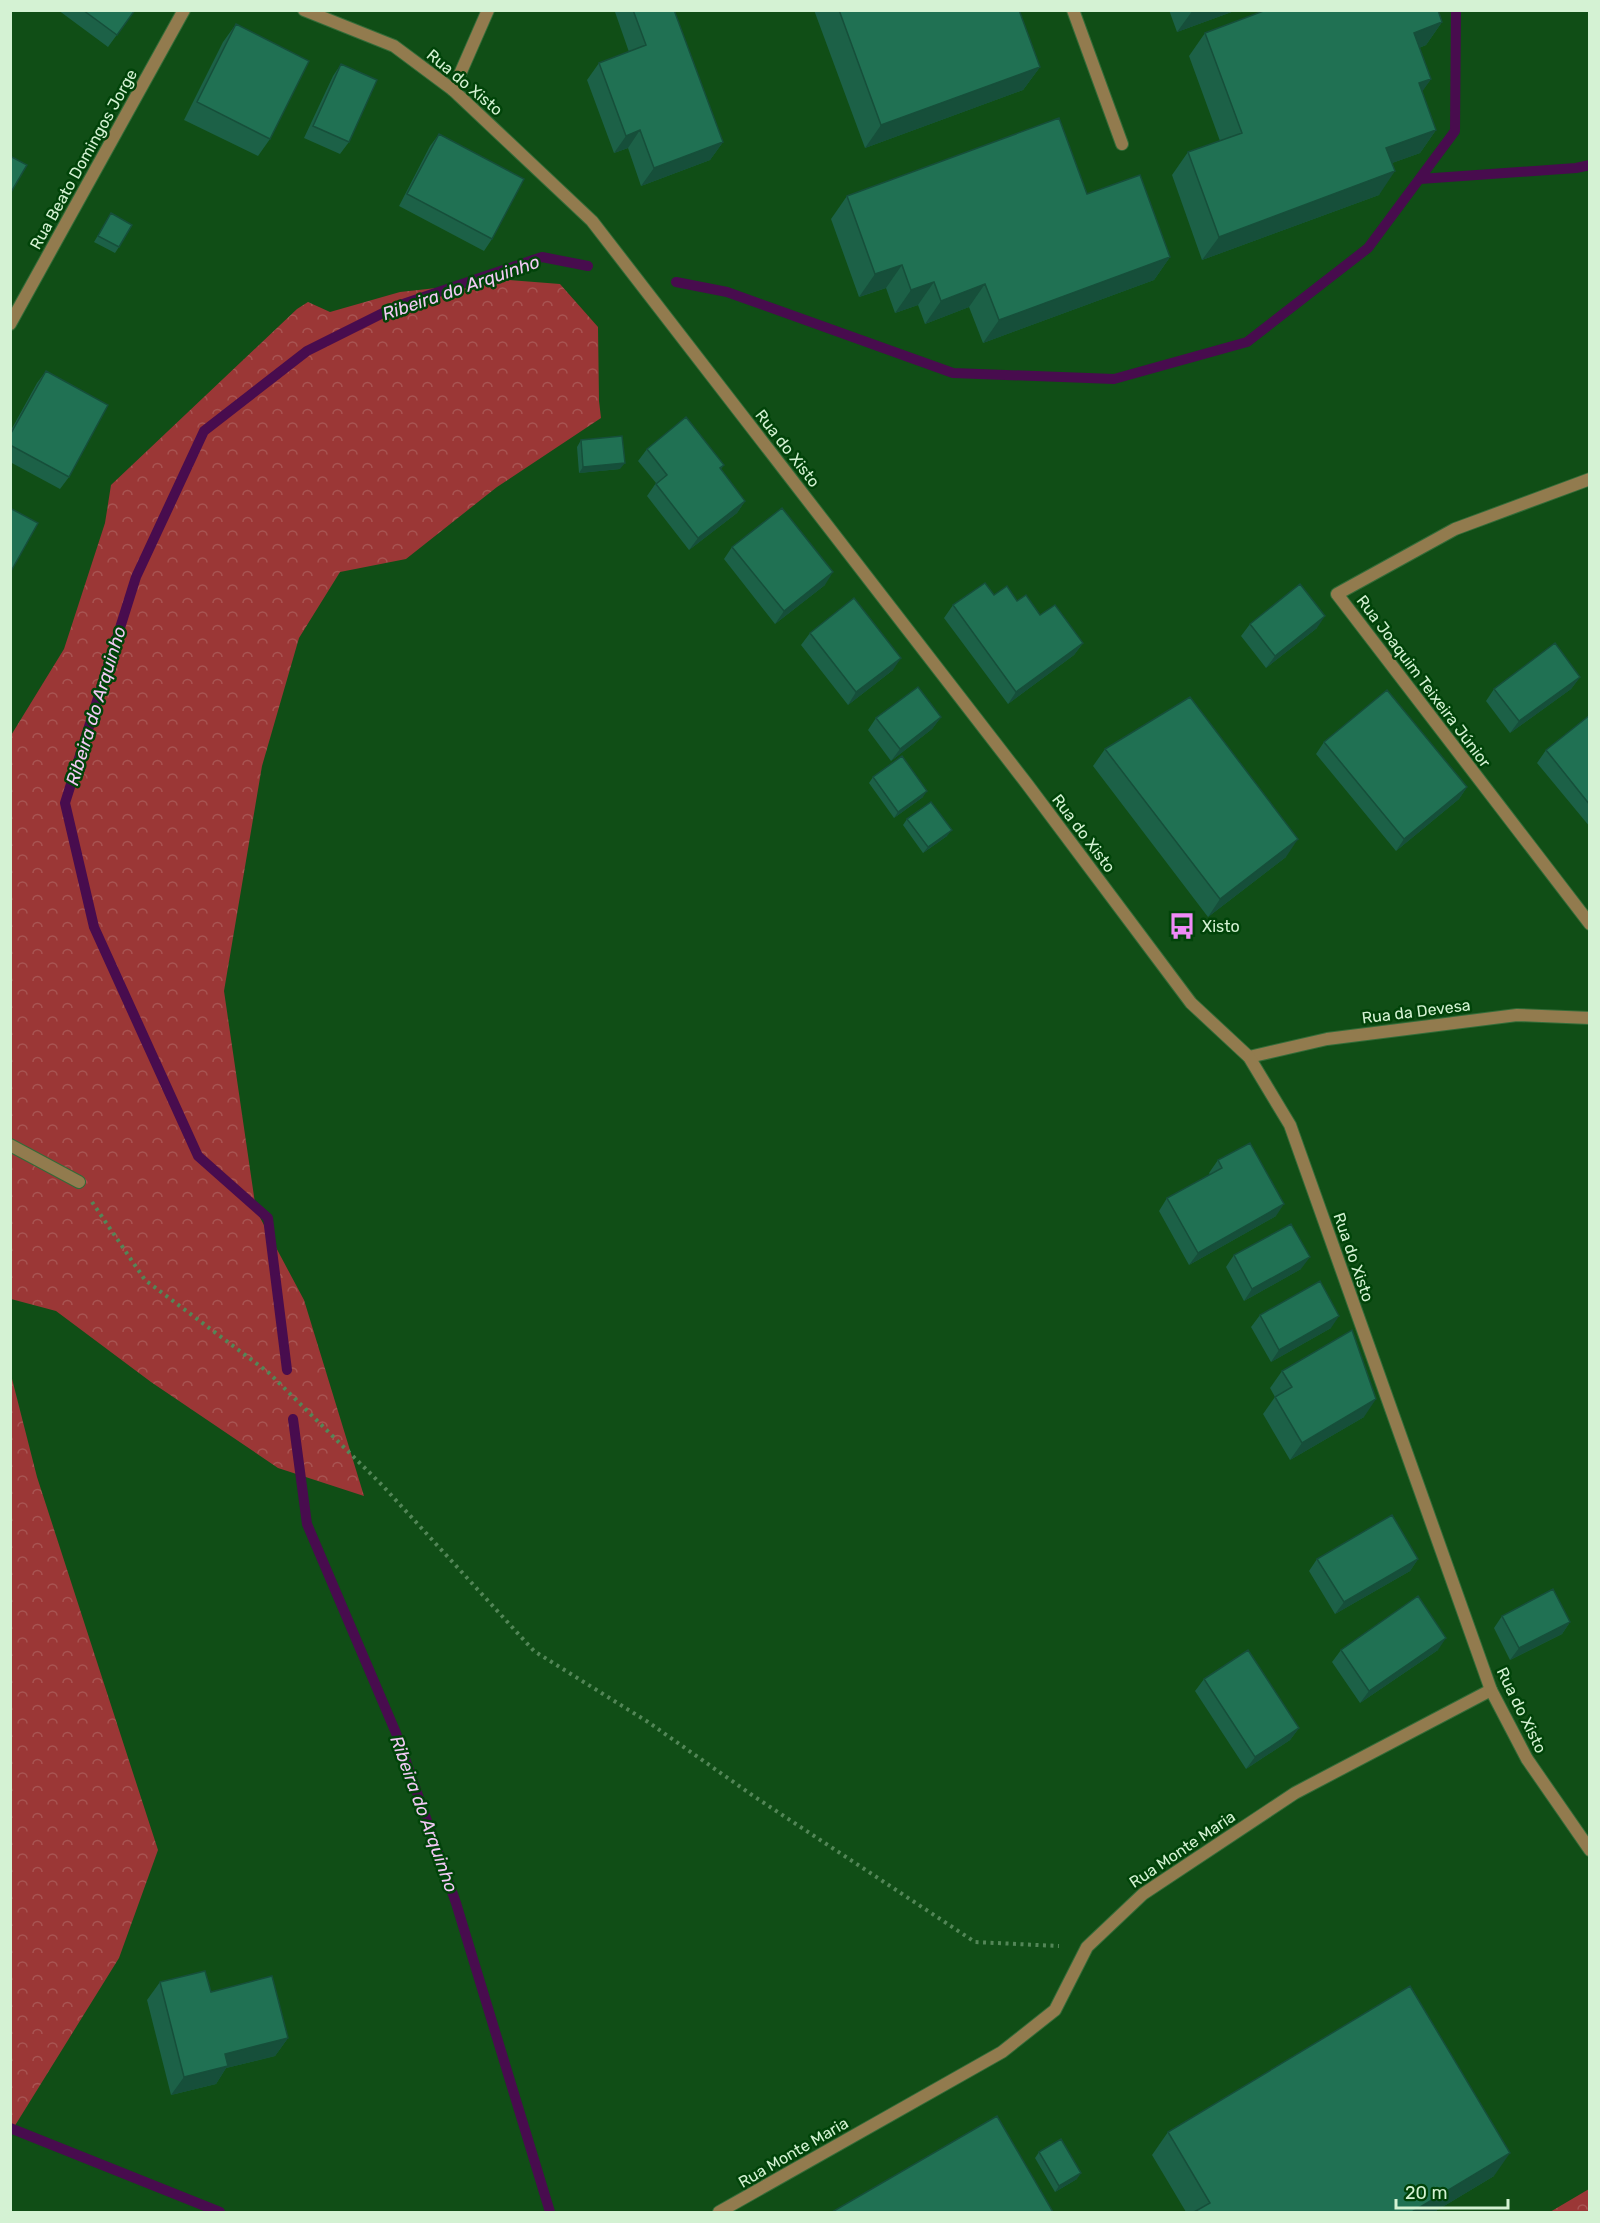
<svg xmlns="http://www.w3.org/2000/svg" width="1600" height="2223" viewBox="0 0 1600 2223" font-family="Rubik,sans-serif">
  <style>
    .forest { fill: url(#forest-crowns) }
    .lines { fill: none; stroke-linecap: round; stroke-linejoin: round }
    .stream { stroke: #480c4e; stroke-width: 10 }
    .minor-casing { stroke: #336c38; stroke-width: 14 }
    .tertiary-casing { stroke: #336c38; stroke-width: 14 }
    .path { stroke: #538657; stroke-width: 4; stroke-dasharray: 3 4.5; stroke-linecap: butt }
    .minor { stroke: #927b4e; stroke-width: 12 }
    .tertiary { stroke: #927b4e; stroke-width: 12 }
    .wall { fill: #1c6147 }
    .shaded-wall { fill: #164f3a }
    .building { fill: #207153; stroke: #164f3a; stroke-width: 1.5 }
    .labels { text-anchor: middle; stroke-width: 5; stroke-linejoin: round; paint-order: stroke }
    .street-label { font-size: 16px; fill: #d4f2d3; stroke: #014309 }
    .poi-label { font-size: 16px; fill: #d4f2d3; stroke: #014309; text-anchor: start }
    .water-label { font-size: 18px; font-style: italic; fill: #f2caf5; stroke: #014309 }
  </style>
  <defs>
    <pattern id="forest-crowns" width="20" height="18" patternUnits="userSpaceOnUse" patternTransform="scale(1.5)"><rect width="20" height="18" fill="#9b3736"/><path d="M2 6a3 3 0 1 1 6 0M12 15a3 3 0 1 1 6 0" fill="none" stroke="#a85452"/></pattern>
  </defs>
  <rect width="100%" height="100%" fill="#104e16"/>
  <path class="forest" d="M509,280L560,284L598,327L599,401L601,418L497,487L406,559L340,572L299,638L262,766L224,991L256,1210L304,1300L364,1496L278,1468L151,1382L56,1311L11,1299L10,737L64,649L105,523L111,485L297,309L308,302L330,312L400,292Z
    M10,1371L37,1477L158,1850L119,1958L11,2132Z
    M1589,2189V2212H1550Z"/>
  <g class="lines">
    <path class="stream" d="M1420,179L1576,168L1590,165
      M676,282L727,292L953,373L1114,379L1247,342L1368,248L1455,131L1456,10
      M287,1370L268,1218L198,1156L94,927L65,803L136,577L204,431L307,351L397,306L542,257L588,266
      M293,1419L307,1524L396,1733L456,1903L550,2212
      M10,2128L220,2212"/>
    <defs>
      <path id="minor" d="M1073,10L1122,144
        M453,90L488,10
        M10,324L184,10
        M1590,479L1455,529L1337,594L1590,924
        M1249,1057L1327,1039L1517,1015L1590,1018
        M10,1145L79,1182
        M719,2212L1002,2052L1055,2010L1087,1947L1143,1894L1295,1793L1491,1690"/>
      <path id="tertiary" d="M304,10L394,46L453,90L592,221L1027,784L1191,1003L1249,1057L1290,1125L1491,1690L1527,1759L1590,1850"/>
    </defs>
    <use href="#minor" class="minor-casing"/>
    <use href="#tertiary" class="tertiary-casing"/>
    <path class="path" d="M92,1202L145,1280L268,1372L382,1485L534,1651L648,1722L752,1795L975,1942L1059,1946"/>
    <use href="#minor" class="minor"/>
    <use href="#tertiary" class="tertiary"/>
  </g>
  <path class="wall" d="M58,10H135L108,47Z
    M616,10H674L723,142L710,160L641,186L628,148L614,153L587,80L599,63L629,52L615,12Z
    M814,10H1019L1040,67L1023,90L865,148Z
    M1169,10H1237L1177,32Z
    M1442,22L1426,45L1419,48L1431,79L1422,91L1436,130L1420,153L1392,163L1379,195L1202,260L1172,175L1188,152L1220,141L1189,56L1205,33Z
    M236,24L270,139L258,156L184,120L223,42Z
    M341,64L349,142L340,154L304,138L333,76Z
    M439,134L492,239L484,251L399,206L430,146Z
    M1087,194L1170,257L1154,280L983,343L969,307L925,324L918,305L895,313L886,288L859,297L831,219L847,196Z
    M111,213L119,247L115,253L94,242Z
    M46,371L69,477L60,489L10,462V432L37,383Z
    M581,440L620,469L579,473L577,447Z
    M647,449L724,465L721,469L745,501L737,513L689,550L647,496L656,483L638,461Z
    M732,547L825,585L775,624L724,559Z
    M994,595L1017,601L1083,643L1074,655L1008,704L944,618L953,605Z
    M1250,624L1317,628L1266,668L1241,636Z
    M810,633L893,670L848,705L801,645Z
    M1580,677L1571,689L1510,733L1486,701L1494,689Z
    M1590,715V827L1537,763L1546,750Z
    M941,717L932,729L891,761L868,730L876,718Z
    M1324,742L1467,787L1459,799L1396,851L1316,754Z
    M1105,749L1286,857L1208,917L1093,766Z
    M873,777L923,797L894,818L869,783Z
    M907,819L947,836L923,853L903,825Z
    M1218,1160L1276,1216L1189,1265L1159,1211L1167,1198L1210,1175L1209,1173Z
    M1234,1255L1301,1269L1244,1301L1226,1267Z
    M1260,1315L1331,1328L1271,1362L1251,1327Z
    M1282,1371L1364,1417L1290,1460L1263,1414L1275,1397L1270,1388Z
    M1317,1559H1418L1410,1571L1335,1614L1309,1571Z
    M1502,1616L1570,1622L1562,1634L1510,1660L1494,1628Z
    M1341,1650H1438L1360,1703L1332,1662Z
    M1204,1679L1299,1728L1290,1740L1246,1769L1195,1691Z
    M160,1982L211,1992L288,2038L275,2056L226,2068L216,2084L171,2095L147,2000Z
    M1168,2132L1494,2176L1434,2212H1186L1152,2155Z
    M1039,2152L1077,2179L1055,2192L1035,2158Z"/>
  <path class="shaded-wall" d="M1193,10H1237L1177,32Z
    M1442,22L1426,45L1398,56L1414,33Z
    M1040,67L1023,90L865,148L881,125Z
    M1431,79L1415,102L1419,83Z
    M640,130L628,148L614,153L626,136Z
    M1436,130L1420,153L1370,171L1386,148Z
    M723,142L710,160L641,186L654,168Z
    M1395,171L1379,195L1202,260L1219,237Z
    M1170,257L1154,280L983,343L999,320Z
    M902,265L886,288L859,297L875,274Z
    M934,282L918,305L895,313L911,290Z
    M985,284L969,307L925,324L941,301Z
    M625,463L620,469L579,473L583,467Z
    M745,501L737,513L689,550L698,538Z
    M833,572L825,585L775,624L784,611Z
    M1325,616L1317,628L1266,668L1275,656Z
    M1083,643L1074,655L1008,704L1016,692Z
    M901,658L893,670L848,705L856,692Z
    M1580,677L1571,689L1510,733L1519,721Z
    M941,717L932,729L891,761L900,749Z
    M1467,787L1459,799L1396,851L1404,839Z
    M927,791L923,797L894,818L898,812Z
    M952,830L947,836L923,853L928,847Z
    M1298,839L1286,857L1208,917L1220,899Z
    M1284,1204L1276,1216L1189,1265L1198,1253Z
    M1310,1257L1301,1269L1244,1301L1252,1289Z
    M1339,1316L1331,1328L1271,1362L1279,1350Z
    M1376,1399L1364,1417L1290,1460L1302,1443Z
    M1418,1559L1410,1571L1335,1614L1344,1602Z
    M1570,1622L1562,1634L1510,1660L1519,1648Z
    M1446,1638L1438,1650L1360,1703L1369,1691Z
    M1299,1728L1290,1740L1246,1769L1255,1757Z
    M288,2038L275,2056L226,2068L216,2084L171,2095L184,2077L225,2054Z
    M1510,2153L1494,2176L1434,2212H1412Z
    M1081,2173L1077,2179L1055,2192L1059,2186Z"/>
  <path class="building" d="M83,10H135L117,35Z
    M633,10H674L723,142L654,168L640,130L626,136L599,63L646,45Z
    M839,10H1019L1040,67L881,125Z
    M1266,10H1438L1442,22L1414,33L1431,79L1419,83L1436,130L1386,148L1395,171L1219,237L1188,152L1242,133L1205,33Z
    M236,24L309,61L270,139L197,102Z
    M341,64L377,80L349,142L313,126Z
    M1059,118L1087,194L1140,175L1170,257L999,320L985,284L941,301L934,282L911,290L902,265L875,274L847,196Z
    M439,134L524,179L492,239L407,194Z
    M10,156L27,165L10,194Z
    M111,213L132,225L119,247L98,236Z
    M46,371L108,405L69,477L10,445V435Z
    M686,417L724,465L720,468L745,501L698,538L656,484L667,475L647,449Z
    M622,436L625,463L583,467L581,440Z
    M10,508L38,523L10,573Z
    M782,508L833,572L784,611L732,547Z
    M985,583L994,595L1007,586L1017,601L1026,595L1040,615L1055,605L1083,643L1016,692L953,605Z
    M1300,584L1325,616L1275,656L1250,624Z
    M854,598L901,658L856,692L810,633Z
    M1555,643L1580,677L1519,721L1494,689Z
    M918,687L941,717L900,749L876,718Z
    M1387,690L1467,787L1404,839L1324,742Z
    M1190,697L1298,839L1220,899L1105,749Z
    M1590,715V805L1546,750Z
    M902,756L927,791L898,812L873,777Z
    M931,802L952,830L928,847L907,819Z
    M1250,1143L1284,1204L1198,1253L1167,1198L1222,1168L1218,1160Z
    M1291,1224L1310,1257L1252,1289L1234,1255Z
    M1320,1281L1339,1316L1279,1350L1260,1315Z
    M1352,1330L1376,1399L1302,1443L1275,1397L1292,1387L1282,1371Z
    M1392,1515L1418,1559L1344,1602L1317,1559Z
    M1553,1589L1570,1622L1519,1648L1502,1616Z
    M1418,1596L1446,1638L1369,1691L1341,1650Z
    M1248,1650L1299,1728L1255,1757L1204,1679Z
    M205,1971L211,1992L272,1976L288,2038L225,2054L228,2066L184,2077L160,1982Z
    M1410,1986L1510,2153L1412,2212H1194L1210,2203L1168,2132Z
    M997,2116L1053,2212H832Z
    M1061,2139L1081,2173L1059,2186L1039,2152Z"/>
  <defs>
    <symbol id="bus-bare" viewBox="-9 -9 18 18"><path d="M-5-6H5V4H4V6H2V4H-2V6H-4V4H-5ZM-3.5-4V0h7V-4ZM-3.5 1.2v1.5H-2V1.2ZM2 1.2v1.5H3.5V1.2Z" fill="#ef8bf7" stroke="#014309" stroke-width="2.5" paint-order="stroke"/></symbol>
  </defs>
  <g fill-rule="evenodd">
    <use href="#bus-bare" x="1163" y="907" width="38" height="38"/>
  </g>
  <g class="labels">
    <g class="street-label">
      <text transform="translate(465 82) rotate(40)" y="6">Rua do Xisto</text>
      <text transform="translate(83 159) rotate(-61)" y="6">Rua Beato Domingos Jorge</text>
      <text transform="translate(788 448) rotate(52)" y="6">Rua do Xisto</text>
      <text transform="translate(1424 681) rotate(53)" y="6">Rua Joaquim Teixeira Júnior</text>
      <text transform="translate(1084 833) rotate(53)" y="6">Rua do Xisto</text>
      <text transform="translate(1416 1011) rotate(-7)" y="6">Rua da Devesa</text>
      <text transform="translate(1354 1257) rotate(71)" y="6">Rua do Xisto</text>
      <text transform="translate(1522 1710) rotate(64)" y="6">Rua do Xisto</text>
      <text transform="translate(1182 1849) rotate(-34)" y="6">Rua Monte Maria</text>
      <text transform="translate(793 2152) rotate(-30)" y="6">Rua Monte Maria</text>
    </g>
    <g class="poi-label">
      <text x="1202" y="932">Xisto</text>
    </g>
    <g class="water-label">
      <text transform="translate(461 288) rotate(-19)" y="6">Ribeira do Arquinho</text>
      <text transform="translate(96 706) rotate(-73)" y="6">Ribeira do Arquinho</text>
      <text transform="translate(424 1814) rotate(70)" y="6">Ribeira do Arquinho</text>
    </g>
  </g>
  <rect width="1600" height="2223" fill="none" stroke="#d4f2d3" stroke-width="24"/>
  <path d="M1396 2199v9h112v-9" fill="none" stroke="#d4f2d3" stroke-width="3"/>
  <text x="1405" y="2199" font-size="18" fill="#d4f2d3" stroke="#014309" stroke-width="4.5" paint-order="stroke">20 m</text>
</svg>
